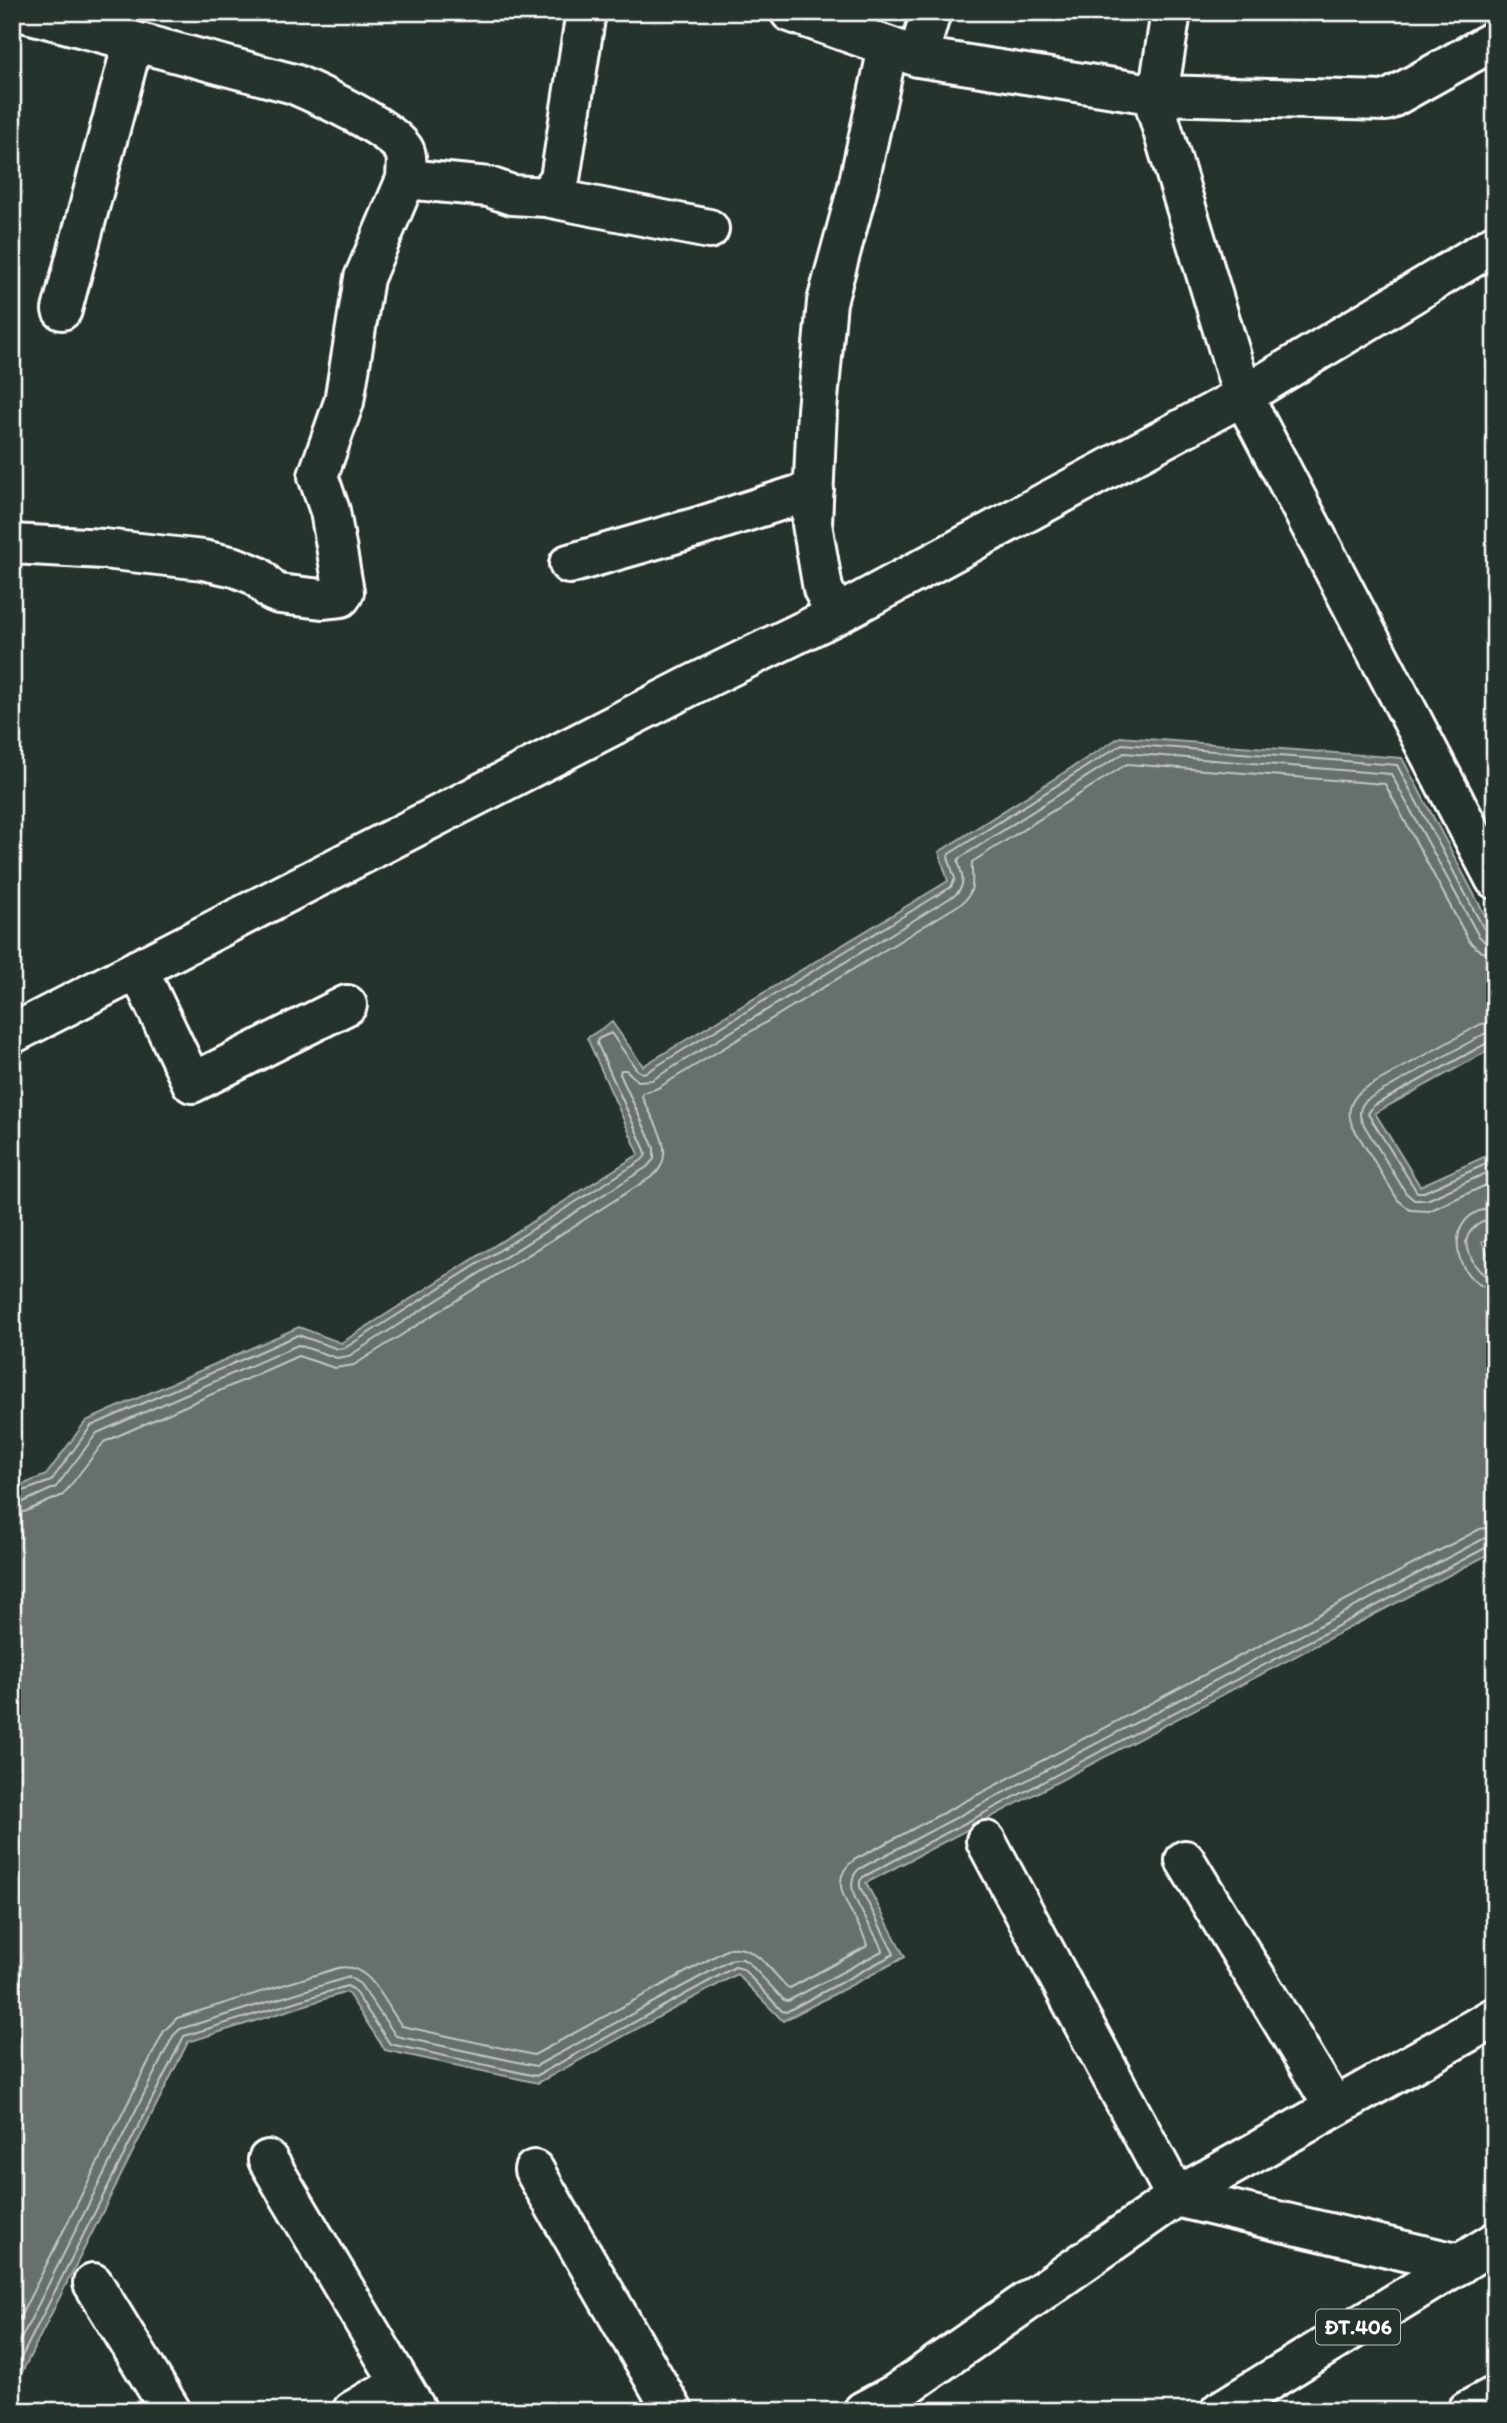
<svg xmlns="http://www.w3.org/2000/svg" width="1507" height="2423" viewBox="0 0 1507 2423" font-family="Itim,sans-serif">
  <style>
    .water { fill: #67706c; stroke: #a4a9a7; stroke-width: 2 }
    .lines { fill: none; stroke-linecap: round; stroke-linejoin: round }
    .shore { stroke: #c2c6c4; stroke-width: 2 }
    .minor-casing { stroke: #fff; stroke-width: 44 }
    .major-casing { stroke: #fff; stroke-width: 44 }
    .minor { stroke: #26332d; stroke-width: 38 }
    .major { stroke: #26332d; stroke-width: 38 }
    .labels { text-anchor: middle; stroke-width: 5; stroke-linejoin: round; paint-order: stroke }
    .shield { fill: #26332d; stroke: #bec2c0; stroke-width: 2 }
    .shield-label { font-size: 21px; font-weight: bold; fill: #fff }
  </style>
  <rect width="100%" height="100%" fill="#26332d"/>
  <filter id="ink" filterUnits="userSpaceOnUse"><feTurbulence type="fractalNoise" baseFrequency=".0143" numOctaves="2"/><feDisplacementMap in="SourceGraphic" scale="14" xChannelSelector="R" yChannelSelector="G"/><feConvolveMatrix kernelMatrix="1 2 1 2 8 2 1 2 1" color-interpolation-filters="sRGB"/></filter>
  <g filter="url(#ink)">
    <path class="water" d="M1120,737L1402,758L1495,934V1047L1375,1113L1420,1186L1495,1152V1233L1482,1242L1495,1268V1551L866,1883L905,1957L783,2021L737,1974L538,2083L385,2050L347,1992L188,2042L12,2392V1489L46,1475L86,1421L299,1327L341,1343L639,1154L587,1038L612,1022L643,1066L948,881L939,852Z"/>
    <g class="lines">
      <path class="shore" d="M1495,1022L1481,1024L1362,1090C1350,1100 1346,1113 1353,1127L1398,1200L1410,1210L1429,1211L1495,1181
        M1495,1032L1484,1034L1368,1099C1360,1105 1358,1113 1362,1122L1406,1193L1414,1200H1427L1495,1169
        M1495,1041L1489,1042L1373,1106L1368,1114L1417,1192H1424L1495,1160
        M1495,1208C1438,1210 1453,1287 1495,1289
        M1495,1219C1481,1220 1468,1229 1466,1242C1470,1258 1478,1277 1495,1278
        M12,1495L51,1481L91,1426L298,1335L338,1349L345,1348L642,1160L646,1155L645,1150L597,1043L598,1039L611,1033L637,1070L642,1073L647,1072L951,887L955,879L948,857L949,854L1122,744L1397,765L1485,931L1495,935
        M12,1504L21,1503L56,1487L97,1433L298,1345L337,1358L349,1356L647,1167L654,1159V1148L620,1074L621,1070H626L638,1081L652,1080L955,895C967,885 962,874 958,861L960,858L1124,753L1391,774L1478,935L1485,942L1495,944
        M12,1514L24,1512L63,1495L104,1442L298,1356L335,1368L354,1365L653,1176C679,1154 653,1121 642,1097L643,1093L658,1088L962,903C977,890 971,879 972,862L1127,764L1385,784L1469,941L1481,952L1495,954
        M12,2333L164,2031L177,2018L338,1968C371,1961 385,2005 402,2026L534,2055L730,1948C756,1945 771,1971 787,1987L790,1988L867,1946C862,1918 820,1885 854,1860L1480,1529L1495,1526
        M12,2357L173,2036L180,2029L349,1977L360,1984L396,2036L536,2066L733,1959H742L748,1962L784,2000L788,2001L882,1951C877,1928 836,1889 859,1869L1485,1538L1495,1537
        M12,2376L184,2036L347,1986L353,1989L390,2044L536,2076L735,1967L743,1969L782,2011L786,2012L894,1954L860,1887V1881L863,1877L1489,1546L1495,1545"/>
      <defs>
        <path id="minor" d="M23,12L294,84C317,94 396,129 405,152C408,160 406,171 406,179L489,187L512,195L546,197L560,179L586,12
          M790,12L918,57L1158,95L1386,101L1495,40
          M1171,12L1156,108L1243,396L1495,879
          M918,57L931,12
          M546,197L709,229
          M62,310L133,42
          M12,544L104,549L203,560L235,567L257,576L272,591L279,594L322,599L341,597L344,592L330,511L318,476L344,402L364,278L406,179
          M569,564L698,527L814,490
          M836,615L823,589L812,524L817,410L827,302L857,191L888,48
          M138,969L192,1083L347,1005
          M12,1034L694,684L836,615L1243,396L1495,244
          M986,1841L1176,2197L1460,2264
          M1185,1860L1334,2107
          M268,2160L417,2411
          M534,2170L673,2411
          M93,2283L171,2411
          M352,2411L400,2383
          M863,2411L895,2394L1176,2197L1495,2017
          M1467,2411L1495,2396"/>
        <path id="major" d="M1220,2411L1495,2242"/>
      </defs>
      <use href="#minor" class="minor-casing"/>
      <use href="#major" class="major-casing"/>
      <use href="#minor" class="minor"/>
      <use href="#major" class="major"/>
    </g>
  </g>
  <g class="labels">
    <rect class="shield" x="1316" y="2309.5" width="84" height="35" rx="5"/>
    <g class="shield-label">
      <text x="1358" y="2334">ĐT.406</text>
    </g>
  </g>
  <rect width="1507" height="2423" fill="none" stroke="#26332d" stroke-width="42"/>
  <rect x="21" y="21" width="1465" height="2381" fill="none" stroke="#fff" stroke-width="2.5" filter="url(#ink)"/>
</svg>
